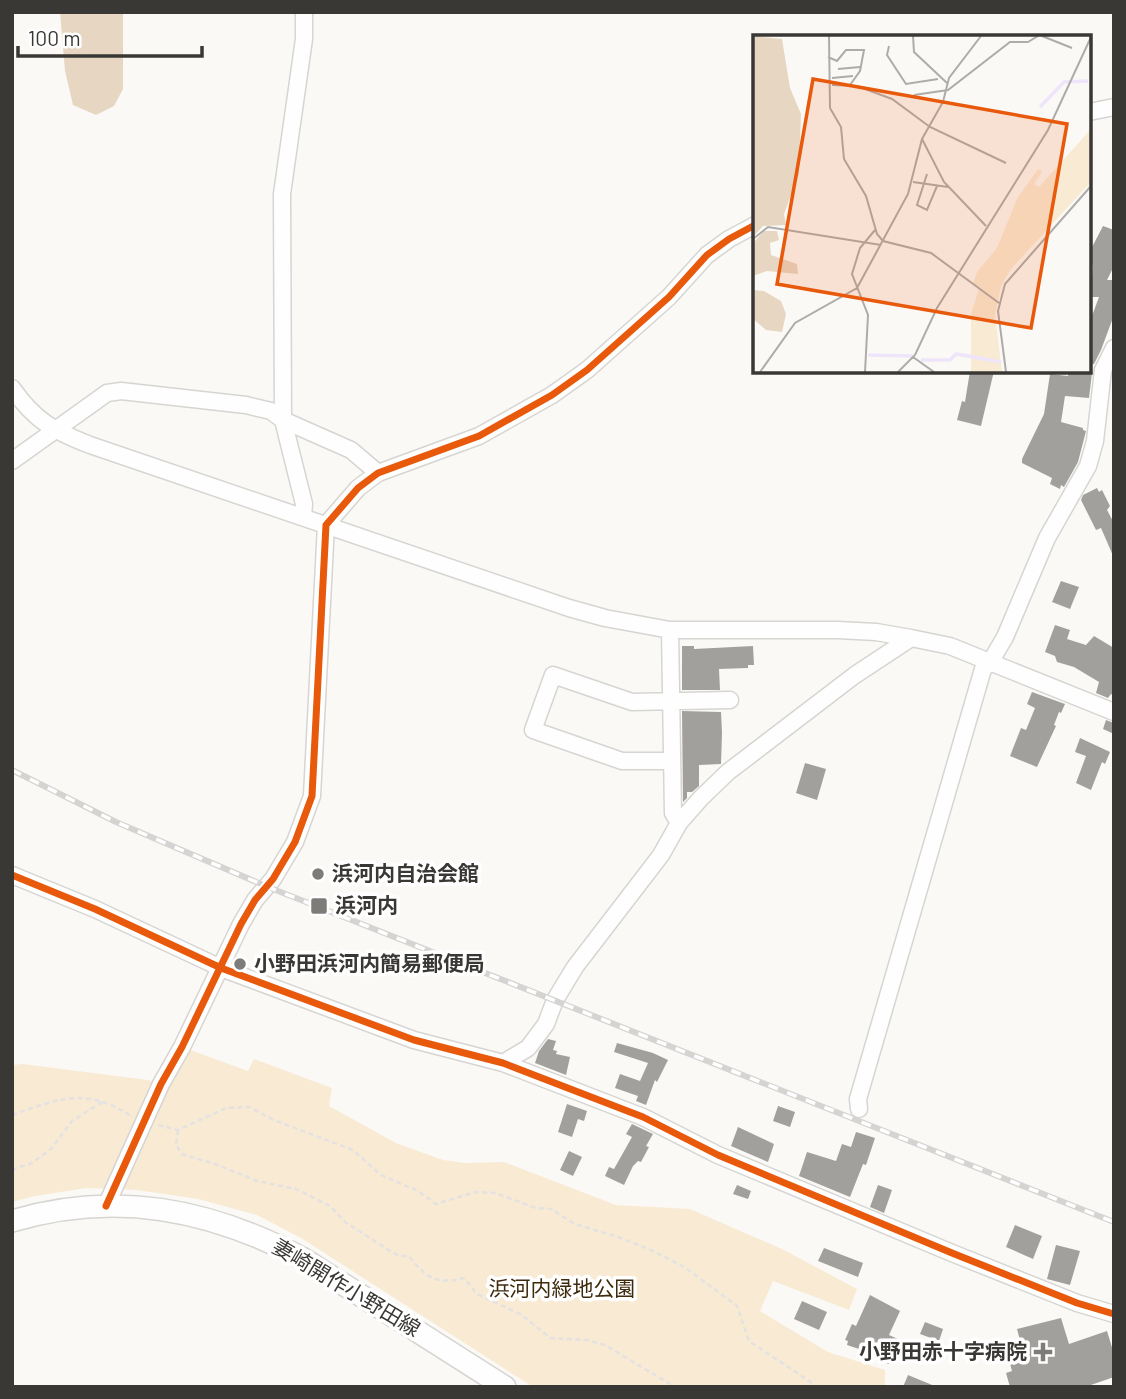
<svg xmlns="http://www.w3.org/2000/svg" width="1126" height="1399" viewBox="0 0 1126 1399" font-family="Barlow,'Noto Sans JP',sans-serif">
  <style>
    .green { fill: #f9ead4 }
    .forest { fill: #e7d7c2 }
    .building { fill: #a2a09d }
    .lines { fill: none; stroke-linecap: round; stroke-linejoin: round }
    .minor-casing { stroke: #d6d5d2; stroke-width: 19 }
    .major-casing { stroke: #d6d5d2; stroke-width: 24 }
    .path { stroke: #e3e2e1; stroke-width: 2.5; stroke-dasharray: 5 3.5; stroke-linecap: butt }
    .minor { stroke: #fefefe; stroke-width: 16 }
    .major { stroke: #fefefe; stroke-width: 21 }
    .rail-casing { stroke: #d5d4d3; stroke-width: 6 }
    .rail { stroke: #fff; stroke-width: 3.5; stroke-dasharray: 10; stroke-linecap: butt }
    .cycleway-casing { stroke: #fff; stroke-width: 11 }
    .cycleway { stroke: #e8590c; stroke-width: 7 }
    .poi-dot { fill: #7e7c79; stroke: #fff; stroke-width: 2.5 }
    .labels { text-anchor: middle; stroke-width: 7; stroke-linejoin: round; paint-order: stroke }
    .poi-label { font-size: 21px; font-weight: bold; fill: #3a3835; stroke: #fff; text-anchor: start }
    .street-label { font-size: 21px; fill: #3a3835; stroke: #fff }
    .park-label { font-size: 21px; fill: #3e2b0c; stroke: #fff }
    .inset-river { fill: none; stroke: #eee5fa; stroke-width: 3.5 }
    .inset-road { fill: none; stroke: #aeaca9; stroke-width: 2 }
    .view { fill: #e8590c; fill-opacity: 0.15; stroke: #e8590c; stroke-width: 3.5 }
    .inset-edge { fill: none; stroke: #3a3835; stroke-width: 3.5 }
  </style>
  <rect width="100%" height="100%" fill="#fbf9f6"/>
  <path class="green" d="M182,1047L248,1071L254,1059L332,1088L329,1106L396,1143L443,1160L465,1163L504,1162L616,1205L690,1209L782,1249L857,1289L849,1310L773,1281L760,1311L828,1352L885,1370V1387H533L301,1238L257,1215L198,1199L137,1190L87,1188L35,1196L12,1202V1065L23,1064L148,1080L160,1084Z"/>
  <path class="forest" d="M60,12H123V89L114,106L96,115L73,105L65,71Z"/>
  <path class="building" d="M1103,226L1114,230V266L1107,280H1114V315L1101,350L1094,364H1089V324L1099,297H1091L1093,265L1089,263V253Z
    M970,371L984,374V371H994L981,426L957,420L962,401L965,402Z
    M1069,371L1092,373L1089,398L1065,396L1061,422L1083,428V430L1086,431L1078,462L1064,487L1061,485L1060,489L1050,484L1052,478L1022,463V459L1044,414L1050,374L1068,376Z
    M1097,488L1099,492L1102,490L1110,506L1107,510L1114,523V558L1101,528L1096,530L1081,500L1083,495Z
    M1061,581L1079,587L1070,609L1052,602Z
    M1055,625L1070,630L1067,639L1086,645L1094,636L1114,648V696L1111,694L1108,698L1096,693L1099,682L1074,667L1057,662L1055,656L1045,652Z
    M682,646H694V649L753,646L754,665H748V668L719,669L720,690H682Z
    M1032,692L1065,704L1061,713L1059,712L1054,725L1056,726L1037,767L1010,756L1021,728L1026,730L1035,708L1027,704Z
    M682,711L721,712L722,733L721,764L699,765V786L692,792H687V798L683,802Z
    M1106,720L1114,723V734L1103,729Z
    M1080,738L1110,752L1105,764L1102,762L1091,790L1076,783L1086,756L1075,752Z
    M805,763L826,769L817,800L796,793Z
    M548,1039L556,1041L553,1050L557,1051L556,1054L570,1057L566,1075L535,1063L539,1051Z
    M617,1043L653,1053L668,1060L657,1082L655,1080L646,1105L636,1101L638,1096L615,1088L620,1074L640,1081L648,1063L614,1052Z
    M567,1104L587,1111L584,1121L578,1119L572,1137L558,1132Z
    M778,1106L795,1112L790,1127L773,1121Z
    M632,1124L653,1134L646,1146L649,1147L641,1162L638,1161L633,1166L624,1185L605,1176L609,1167L614,1169L632,1137L626,1134Z
    M738,1127L774,1144L768,1162L731,1146Z
    M856,1132L875,1138L866,1165L863,1164L850,1197L799,1176L807,1152L836,1161L842,1144L851,1147Z
    M569,1151L582,1157L573,1176L560,1170Z
    M737,1185L751,1191L748,1199L733,1194Z
    M878,1185L892,1190L884,1213L870,1207Z
    M1015,1225L1042,1236L1033,1259L1006,1247Z
    M1056,1245L1080,1251L1070,1285L1047,1279Z
    M824,1248L863,1263L858,1277L818,1261Z
    M870,1295L900,1311L889,1335L909,1344L904,1354L894,1350L889,1364L878,1360L880,1356L847,1345L848,1341L845,1340L852,1324L856,1326Z
    M802,1301L827,1312L819,1330L794,1319Z
    M1061,1318L1069,1344L1107,1331L1114,1354V1377L1085,1387H1010L1006,1373L1012,1371L1009,1360L1016,1358L1013,1346L1021,1344L1017,1329Z
    M925,1322L943,1329L939,1341L920,1334Z
    M908,1375L937,1387H903Z"/>
  <g class="lines">
    <defs>
      <path id="minor" d="M1089,112L1114,107
        M12,388C35,421 54,431 90,445L569,608L605,618L670,630H838L876,632L911,638L950,646L1114,712
        M12,461L107,393L121,391L246,405L271,411L283,420L351,450L378,473
        M303,517L304,504L283,420L282,194L304,39V12
        M670,630L673,813L679,823
        M672,761H622L533,730L553,675L632,702L730,700
        M12,875L95,909L221,968L414,1040L503,1063L643,1117L718,1155L952,1253L1077,1303L1114,1314
        M503,1063L528,1048L546,1024L555,1000L575,967L661,855L679,823L701,798L728,772L855,675L911,638
        M859,1109L858,1099L983,669L991,661L1005,637L1047,538L1088,466L1095,441L1103,370L1114,348
        M106,1206L161,1084L182,1047L241,924L255,900L273,879L295,842L312,796L326,525L358,488L378,473L479,436L552,395L587,370L669,297L707,255L729,239L755,225"/>
      <path id="major" d="M12,1221C115,1190 210,1209 302,1258L505,1387"/>
    </defs>
    <use href="#minor" class="minor-casing"/>
    <use href="#major" class="major-casing"/>
    <path class="path" d="M12,1115C60,1098 86,1087 131,1116
      M158,1125L178,1130L226,1108L249,1107L274,1120L353,1150L381,1175L418,1191L436,1204L475,1192L495,1193L536,1208L551,1209L575,1224L618,1237L651,1250L686,1268L737,1306L749,1341L818,1387
      M178,1130L176,1144L181,1154L215,1164L257,1181L296,1189L330,1206L345,1222L387,1249L399,1256H409C426,1278 437,1285 464,1278L477,1294L522,1315L550,1338L587,1340L605,1345L675,1387
      M12,1170L32,1163L51,1149L72,1121L102,1102"/>
    <use href="#minor" class="minor"/>
    <use href="#major" class="major"/>
    <defs>
      <path id="rail" d="M12,770L116,822L268,887L1114,1222"/>
    </defs>
    <use href="#rail" class="rail-casing"/>
    <use href="#rail" class="rail"/>
    <defs>
      <path id="cycleway" d="M12,875L95,909L221,968L414,1040L503,1063L643,1117L718,1155L952,1253L1077,1303L1114,1314
        M106,1206L161,1084L182,1047L241,924L255,900L273,879L295,842L312,796L326,525L358,488L378,473L479,436L552,395L587,370L669,297L707,255L729,239L755,225"/>
    </defs>
    <use href="#cycleway" class="cycleway-casing"/>
    <use href="#cycleway" class="cycleway"/>
  </g>
  <g class="poi-dot">
    <circle cx="318" cy="874" r="7"/>
    <rect x="310" y="897" width="18" height="18" rx="3.5"/>
    <circle cx="240" cy="964" r="7"/>
    <path d="M1039.5 1341.5h7v7h7v7h-7v7h-7v-7h-7v-7h7z"/>
  </g>
  <g class="labels">
    <g class="poi-label">
      <text x="332" y="881">浜河内自治会館</text>
      <text x="335" y="913">浜河内</text>
      <text x="254" y="971">小野田浜河内簡易郵便局</text>
      <text x="1027" y="1359" text-anchor="end">小野田赤十字病院</text>
    </g>
    <g class="street-label">
      <text transform="translate(346 1288) rotate(31)" y="7">妻崎開作小野田線</text>
    </g>
    <g class="park-label">
      <text x="562" y="1296">浜河内緑地公園</text>
    </g>
  </g>
  <g transform="translate(753 35)">
    <rect width="338" height="338" fill="#fbf9f6"/>
    <path d="M338,94V147L258,234L248,251L242,280L249,337H218V279L226,254L220,249L224,237L244,213L265,162L285,134L289,137L281,149L286,152Z" fill="#f9ead4"/>
    <path d="M0,1L29,4L37,53L48,79L46,139L31,179L33,190L10,191L0,202ZM11,196H24L26,205L17,208L18,220L44,229L45,239L14,236L0,241V208ZM0,255L11,256L28,266L33,279L29,297L13,295L0,284Z" fill="#e7d7c2"/>
    <path class="inset-river" d="M287,72L311,47L335,46M115,320L160,321M168,325H197L203,319L248,327"/>
    <path class="inset-road" d="M76,1L77,73L88,92L91,124L113,161L124,199L130,206L178,218L246,268M160,1L161,17L194,48M289,1L319,13M136,11L134,20L153,49L185,44M75,22L84,26L93,15H111L107,36L97,50M85,34L107,32M79,43L100,41M79,50L104,51L139,64L177,92L253,128M161,60L195,55L257,7H275L285,1M169,104L191,147L233,191M174,139L164,170L174,175L184,151M160,147L195,152M0,204L15,192L128,210M160,322L181,337M7,337L42,288L104,253L155,159L169,104L190,67L196,43L228,1M112,337L115,280L99,239L107,213L122,195M145,337L162,320L184,273L295,95L338,2M253,337L245,276L252,249L338,151"/>
    <path class="view" d="M60,44L314,89L278,293L24,249Z"/>
    <rect width="338" height="338" class="inset-edge"/>
  </g>
  <rect width="1126" height="1399" fill="none" stroke="#3a3835" stroke-width="28"/>
  <path d="M18 46v10h184v-10" fill="none" stroke="#3a3835" stroke-width="3.5"/>
  <text x="28" y="46" font-size="21" fill="#3a3835" stroke="#ffffff" stroke-width="5" paint-order="stroke">100 m</text>
</svg>
